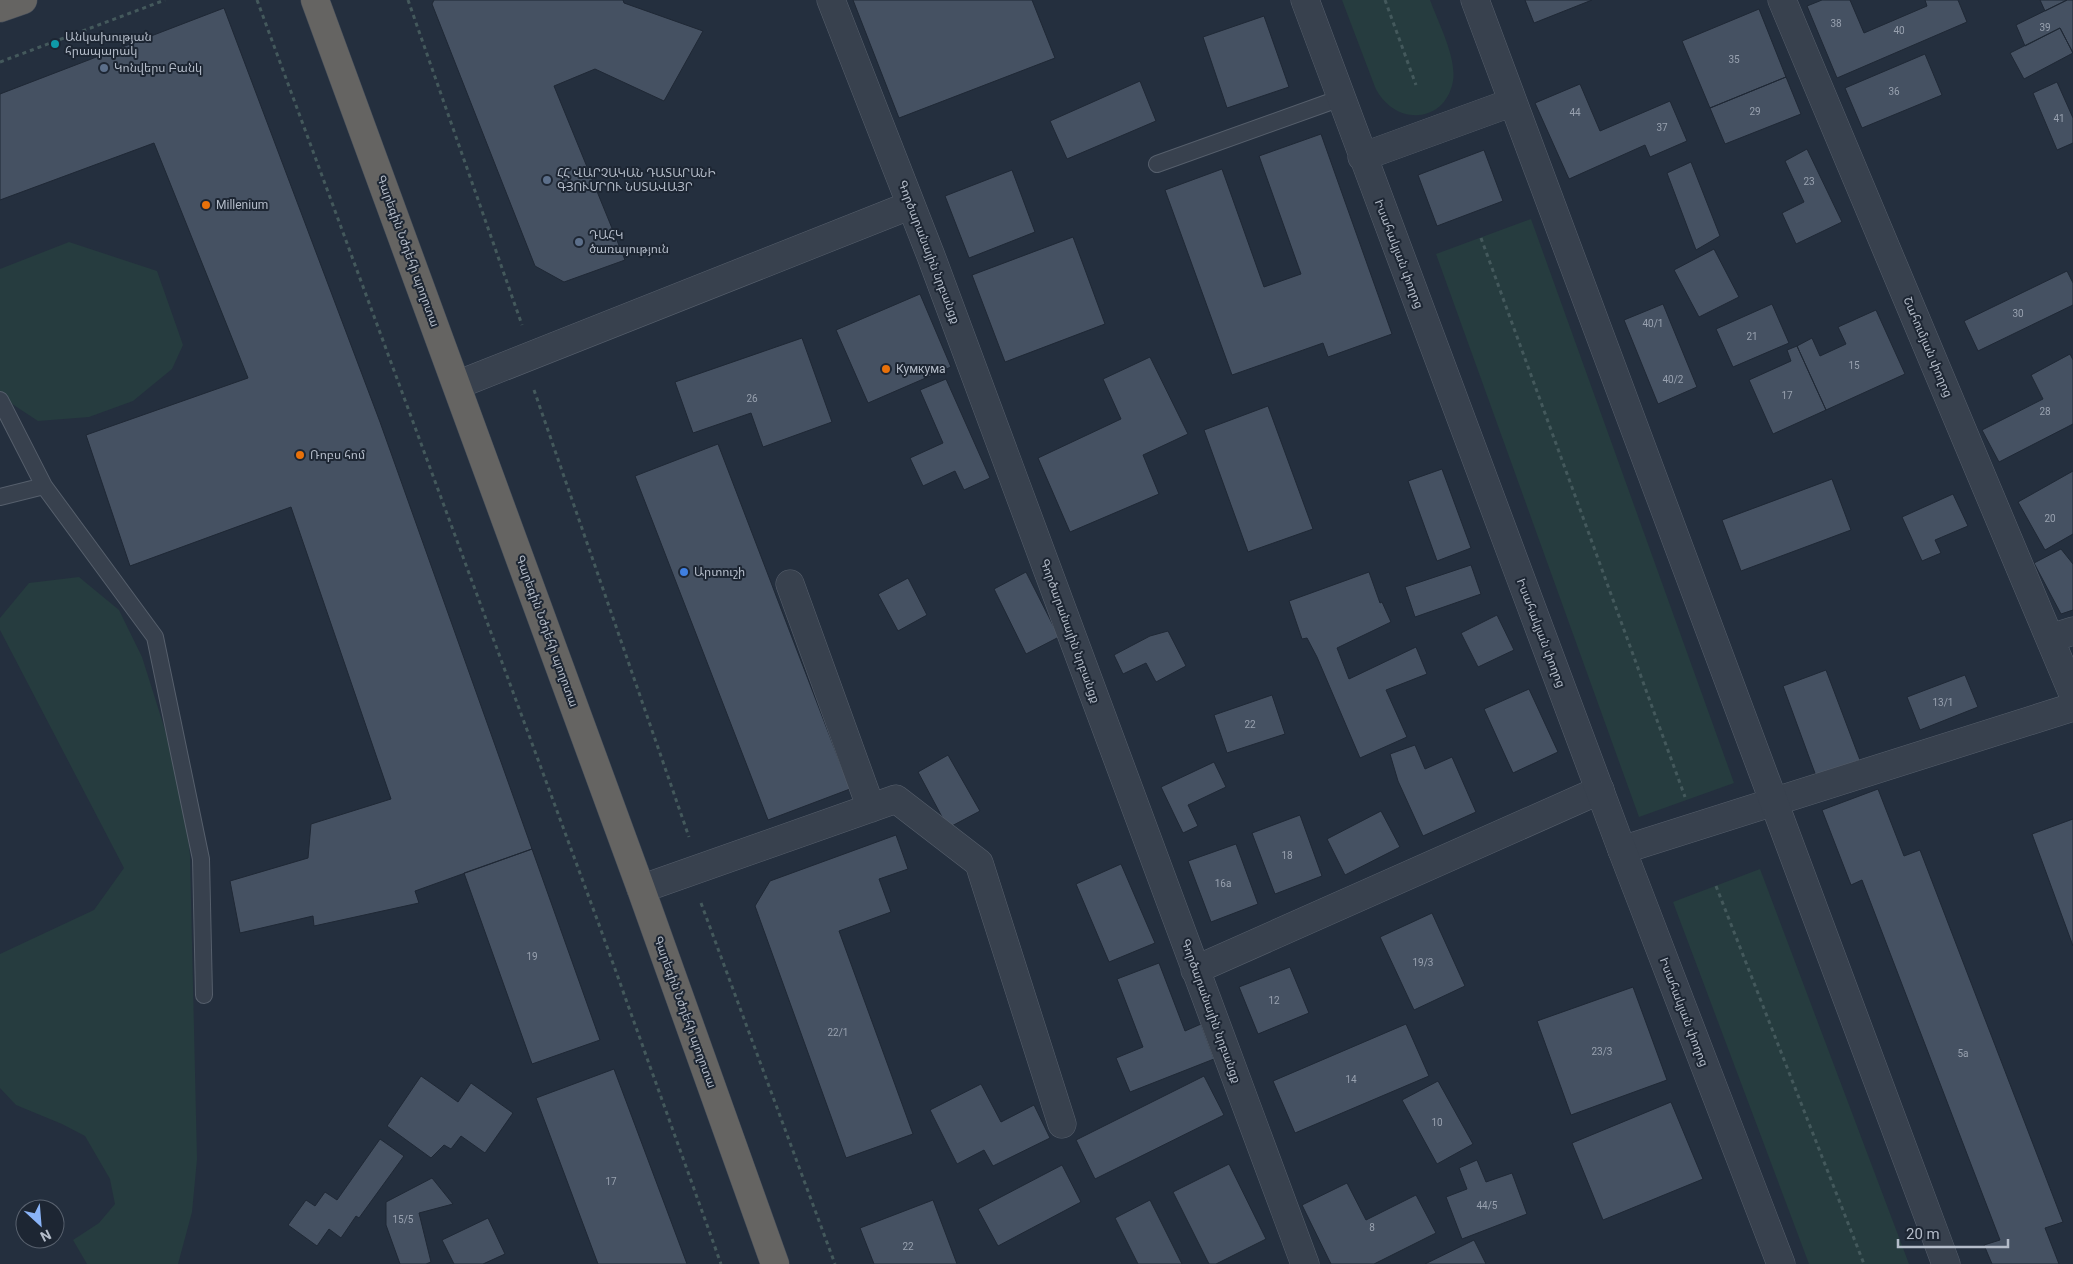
<svg xmlns="http://www.w3.org/2000/svg" width="2073" height="1264" viewBox="0 0 2073 1264" font-family="Roboto,'Noto Sans Armenian',sans-serif">
  <style>
    .green { fill: #263c3f }
    .building { fill: #455162; stroke: #1f2835 }
    .lines { fill: none; stroke-linecap: round; stroke-linejoin: round }
    .service-casing { stroke: #565f6c; stroke-width: 18 }
    .minor-casing { stroke: #565f6c; stroke-width: 29 }
    .tertiary-casing { stroke: #565f6c; stroke-width: 29 }
    .trunk-casing { stroke: #434c59; stroke-width: 29 }
    .path { stroke: #44595c; stroke-width: 3; stroke-dasharray: 4 4; stroke-linecap: butt }
    .service { stroke: #38414e; stroke-width: 16 }
    .minor { stroke: #38414e; stroke-width: 28 }
    .tertiary { stroke: #38414e; stroke-width: 28 }
    .trunk { stroke: #656462; stroke-width: 28 }
    .culture-dot { fill: #0f9aa8; stroke: #1d2633; stroke-width: 2 }
    .service-dot { fill: #5c6f8a; stroke: #1d2633; stroke-width: 2 }
    .food-dot { fill: #e8710a; stroke: #1d2633; stroke-width: 2 }
    .shop-dot { fill: #3f7fe0; stroke: #1d2633; stroke-width: 2 }
    .labels { text-anchor: middle; stroke-width: 4; stroke-linejoin: round; paint-order: stroke }
    .number-label { font-size: 10px; fill: #98a1af }
    .poi-label { font-size: 12px; fill: #b4bcc9; stroke: #1d2633; text-anchor: start }
    .street-label { font-size: 12px; fill: #b4bcc9; stroke: #1d2633 }
  </style>
  <rect width="100%" height="100%" fill="#242f3e"/>
  <path class="green" d="M1342,0H1430C1438,22 1457,58 1453,81C1445,125 1393,126 1375,87Z
    M1531,219L1734,783L1639,817L1436,254Z
    M69,242L157,271L183,345L172,369L133,401L89,417L38,421L0,396V269Z
    M79,577L119,610L142,657L172,752L185,806L190,856L197,1159L192,1212L178,1264H87L73,1240L99,1223L115,1204L110,1179L85,1136L62,1124L16,1105L0,1088V954L94,910L124,868L0,630V618L29,583Z
    M1760,869L1909,1264H1809L1673,902Z"/>
  <path class="building" d="M434,0H623L624,3L703,31L664,101L595,69L554,86L625,260L564,282L535,266L432,4Z
    M853,0H1032L1055,58L899,118Z
    M1525,0H1592L1534,23Z
    M1822,0H1850L1864,33L1927,6L1925,0H1958L1967,22L1837,78L1807,6Z
    M2040,0H2067L2045,11Z
    M2067,0H2073V53L2060,28L2025,46L2016,25Z
    M224,8L380,422L532,849L415,891L419,903L314,926L313,916L240,933L230,881L308,858L311,824L391,799L291,507L130,566L86,435L248,378L154,143L0,200V94Z
    M1759,9L1786,77L1710,108L1682,41Z
    M1264,16L1289,87L1227,108L1203,37Z
    M2060,28L2073,53L2024,79L2010,53Z
    M1925,54L1942,95L1862,128L1845,88Z
    M1786,77L1801,114L1725,144L1710,108Z
    M1140,81L1156,121L1067,159L1050,121Z
    M2057,82L2073,118V143L2057,150L2033,93Z
    M1580,84L1600,131L1670,101L1687,141L1650,157L1645,145L1569,179L1535,103Z
    M1321,134L1392,334L1328,357L1323,343L1232,375L1165,190L1222,169L1264,287L1301,274L1259,156Z
    M1807,149L1842,222L1796,244L1782,213L1804,202L1785,161Z
    M1484,150L1503,201L1437,226L1418,175Z
    M1691,162L1720,236L1696,250L1667,173Z
    M1012,170L1035,232L969,258L945,196Z
    M1073,237L1105,324L1005,362L972,275Z
    M1714,249L1739,297L1699,317L1674,270Z
    M2067,271L2073,283V305L1978,351L1964,321Z
    M920,294L951,367L868,403L836,330Z
    M1663,304L1697,387L1658,404L1624,320Z
    M1772,304L1789,343L1733,367L1716,329Z
    M1876,310L1905,374L1826,410L1797,346L1812,338L1820,356L1846,344L1838,327Z
    M802,338L832,422L763,447L751,413L693,433L675,382Z
    M1797,346L1826,410L1773,434L1749,380L1791,361L1787,350Z
    M2070,354L2073,360V424L1999,462L1982,430L2043,399L2031,375Z
    M1150,357L1188,434L1143,455L1159,494L1070,532L1038,458L1121,419L1103,379Z
    M946,379L990,478L964,490L955,471L923,486L910,458L943,443L920,390Z
    M1268,406L1313,529L1248,552L1204,430Z
    M718,444L850,789L768,820L635,476Z
    M1442,469L1471,548L1437,561L1408,481Z
    M2073,471V534L2045,550L2018,502Z
    M1832,479L1851,530L1741,571L1722,520Z
    M1953,494L1968,526L1935,540L1941,553L1922,561L1902,517Z
    M2061,549L2073,564V610L2061,614L2034,563Z
    M1471,565L1481,594L1415,617L1405,587Z
    M1026,572L1059,637L1026,654L994,589Z
    M1369,572L1380,603L1382,602L1391,622L1337,648L1349,679L1416,647L1427,674L1386,690L1407,737L1360,758L1317,657L1307,638L1302,639L1289,601Z
    M908,578L927,615L898,631L878,594Z
    M1497,615L1514,650L1478,667L1461,633Z
    M1168,631L1186,666L1156,682L1146,663L1123,674L1114,655L1150,636Z
    M1826,670L1860,760L1816,776L1783,686Z
    M1965,675L1978,707L1920,730L1907,697Z
    M1529,689L1558,752L1513,773L1484,709Z
    M1272,695L1285,734L1227,753L1214,715Z
    M1415,745L1425,769L1452,757L1476,812L1423,836L1398,781L1390,754Z
    M948,755L980,811L948,828L918,772Z
    M1214,762L1226,787L1188,805L1198,826L1183,833L1161,787Z
    M1878,789L1904,856L1920,850L2063,1222L2045,1228L2059,1264H1992L1984,1245L2000,1240L1862,880L1851,885L1822,810Z
    M1381,811L1400,847L1345,875L1327,839Z
    M1300,815L1322,876L1275,894L1252,833Z
    M2073,819V946L2032,834Z
    M896,835L908,869L879,879L891,912L839,931L913,1134L846,1158L755,906L770,881Z
    M1236,844L1258,904L1211,922L1188,861Z
    M532,849L600,1040L532,1064L464,873Z
    M1121,864L1155,943L1109,962L1076,884Z
    M1432,913L1465,986L1414,1010L1380,937Z
    M1159,963L1185,1031L1201,1024L1214,1059L1130,1092L1116,1058L1143,1047L1117,979Z
    M1290,967L1309,1013L1258,1034L1239,987Z
    M1633,987L1667,1080L1571,1115L1537,1021Z
    M1406,1024L1429,1076L1295,1133L1273,1081Z
    M614,1069L687,1264H598L536,1098Z
    M421,1076L458,1102L471,1083L513,1113L485,1153L461,1136L451,1149L444,1145L431,1158L387,1126Z
    M1204,1076L1224,1115L1095,1179L1076,1140Z
    M1438,1081L1473,1144L1437,1164L1402,1100Z
    M981,1084L1001,1122L1034,1105L1050,1138L993,1166L984,1150L957,1164L930,1110Z
    M1671,1102L1703,1179L1603,1220L1572,1143Z
    M380,1139L404,1156L359,1218L356,1216L341,1238L329,1229L317,1246L288,1225L306,1200L315,1206L325,1192L337,1200Z
    M1477,1160L1486,1182L1512,1173L1527,1214L1462,1239L1446,1197L1467,1189L1459,1168Z
    M1229,1164L1266,1239L1216,1264H1209L1173,1192Z
    M1062,1165L1081,1202L998,1246L978,1209Z
    M432,1178L453,1204L419,1213L431,1262L426,1264H400L386,1225V1202Z
    M1347,1183L1366,1220L1416,1195L1436,1233L1374,1264H1331L1302,1205Z
    M933,1200L957,1264H874L860,1228Z
    M1150,1200L1182,1264H1138L1115,1218Z
    M488,1218L505,1254L483,1264H454L442,1240Z
    M1474,1240L1486,1264H1425Z"/>
  <g class="lines">
    <defs>
      <path id="service" d="M1157,164L1341,98
        M0,400L44,486
        M0,497L44,486L155,637L201,859L204,995"/>
      <path id="minor" d="M831,0L931,256L1305,1264
        M1782,0L2073,694
        M457,385L911,205
        M790,584L871,808
        M2051,638L2073,631
        M1622,850L2073,707
        M641,889L896,799L979,863L1062,1124
        M1195,970L1600,790"/>
      <path id="tertiary" d="M1305,0L1622,850L1781,1264
        M1475,0L1946,1264
        M1362,157L1513,102"/>
      <path id="trunk" d="M315,0L641,889L775,1264
        M0,8L23,0"/>
    </defs>
    <use href="#service" class="service-casing"/>
    <use href="#minor" class="minor-casing"/>
    <use href="#tertiary" class="tertiary-casing"/>
    <use href="#trunk" class="trunk-casing"/>
    <path class="path" d="M257,0L601,930L721,1264
      M408,0L522,325
      M1385,0L1416,85
      M0,62L165,0
      M1481,238L1685,797
      M534,390L689,837
      M1716,886L1864,1264
      M701,903L835,1264"/>
    <use href="#service" class="service"/>
    <use href="#minor" class="minor"/>
    <use href="#tertiary" class="tertiary"/>
    <use href="#trunk" class="trunk"/>
  </g>
  <circle class="culture-dot" cx="55" cy="44" r="5"/>
  <g class="service-dot">
    <circle cx="104" cy="68" r="5"/>
    <circle cx="547" cy="180" r="5"/>
    <circle cx="579" cy="242" r="5"/>
  </g>
  <g class="food-dot">
    <circle cx="206" cy="205" r="5"/>
    <circle cx="886" cy="369" r="5"/>
    <circle cx="300" cy="455" r="5"/>
  </g>
  <circle class="shop-dot" cx="684" cy="572" r="5"/>
  <g class="labels">
    <g class="number-label">
      <text x="1836" y="27">38</text>
      <text x="2045" y="31">39</text>
      <text x="1899" y="34">40</text>
      <text x="1734" y="63">35</text>
      <text x="1894" y="95">36</text>
      <text x="1755" y="115">29</text>
      <text x="1575" y="116">44</text>
      <text x="2059" y="122">41</text>
      <text x="1662" y="131">37</text>
      <text x="1809" y="185">23</text>
      <text x="2018" y="317">30</text>
      <text x="1653" y="327">40/1</text>
      <text x="1752" y="340">21</text>
      <text x="1854" y="369">15</text>
      <text x="1673" y="383">40/2</text>
      <text x="1787" y="399">17</text>
      <text x="752" y="402">26</text>
      <text x="2045" y="415">28</text>
      <text x="2050" y="522">20</text>
      <text x="1943" y="706">13/1</text>
      <text x="1250" y="728">22</text>
      <text x="1287" y="859">18</text>
      <text x="1223" y="887">16a</text>
      <text x="532" y="960">19</text>
      <text x="1423" y="966">19/3</text>
      <text x="1274" y="1004">12</text>
      <text x="838" y="1036">22/1</text>
      <text x="1602" y="1055">23/3</text>
      <text x="1963" y="1057">5a</text>
      <text x="1351" y="1083">14</text>
      <text x="1437" y="1126">10</text>
      <text x="611" y="1185">17</text>
      <text x="1487" y="1209">44/5</text>
      <text x="403" y="1223">15/5</text>
      <text x="1372" y="1231">8</text>
      <text x="908" y="1250">22</text>
    </g>
    <g class="poi-label">
      <text x="65" y="41">Անկախության<tspan x="65" dy="14">հրապարակ</tspan></text>
      <text x="114" y="72">Կոնվերս Բանկ</text>
      <text x="557" y="177">ՀՀ ՎԱՐՉԱԿԱՆ ԴԱՏԱՐԱՆԻ<tspan x="557" dy="14">ԳՅՈՒՄՐՈՒ ՆՍՏԱՎԱՅՐ</tspan></text>
      <text x="216" y="209">Millenium</text>
      <text x="589" y="239">ԴԱՀԿ<tspan x="589" dy="14">ծառայություն</tspan></text>
      <text x="896" y="373">Кумкума</text>
      <text x="310" y="459">Ռոբս հոմ</text>
      <text x="694" y="576">Արտուշի</text>
    </g>
    <g class="street-label">
      <text transform="translate(408 251) rotate(70)" y="4">Գարեգին Նժդեհի պողոտա</text>
      <text transform="translate(929 252) rotate(69)" y="4">Գործարանային նրբանցք</text>
      <text transform="translate(1399 254) rotate(69)" y="4">Իսահակյան փողոց</text>
      <text transform="translate(1928 347) rotate(67)" y="4">Շահումյան փողոց</text>
      <text transform="translate(547 631) rotate(70)" y="4">Գարեգին Նժդեհի պողոտա</text>
      <text transform="translate(1070 631) rotate(70)" y="4">Գործարանային նրբանցք</text>
      <text transform="translate(1541 633) rotate(69)" y="4">Իսահակյան փողոց</text>
      <text transform="translate(1211 1011) rotate(70)" y="4">Գործարանային նրբանցք</text>
      <text transform="translate(685 1012) rotate(70)" y="4">Գարեգին Նժդեհի պողոտա</text>
      <text transform="translate(1684 1012) rotate(69)" y="4">Իսահակյան փողոց</text>
    </g>
  </g>
  <g transform="translate(40 1224) rotate(154)"><circle r="24" fill="#1d2633" stroke="#59626f"/>
  <path d="M0-4L9 19L0 12L-9 19Z" fill="#8ab4f8"/>
  <text y="-8" font-size="14" font-weight="bold" text-anchor="middle" fill="#b4bcc9">N</text>
  </g>
  <path d="M1898 1239v8h110v-8" fill="none" stroke="#b4bcc9" stroke-width="2.5"/>
  <text x="1906" y="1239" font-size="15" fill="#b4bcc9" stroke="#1d2633" stroke-width="4" paint-order="stroke">20 m</text>
</svg>
